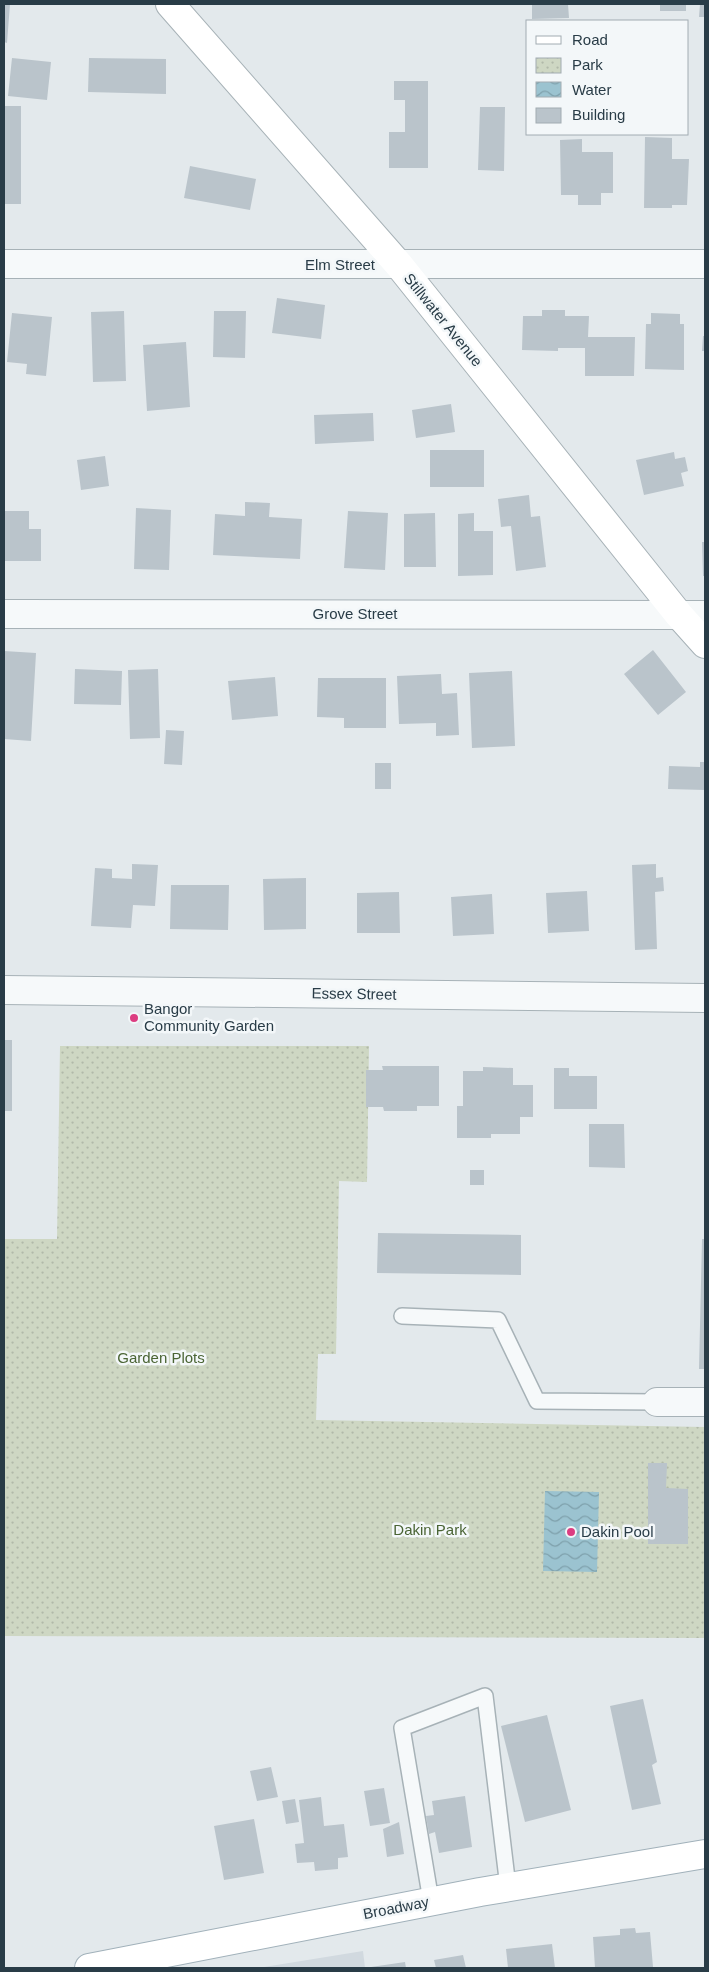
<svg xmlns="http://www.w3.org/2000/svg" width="709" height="1972" viewBox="0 0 709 1972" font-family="Helvetica,sans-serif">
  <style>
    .built { fill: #d1d9df }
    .park { fill: url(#park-dots) }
    .water { fill: url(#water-waves) }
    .building { fill: #bac4cb }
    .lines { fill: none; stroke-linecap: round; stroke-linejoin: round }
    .service-casing { stroke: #a7b2b7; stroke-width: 18 }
    .minor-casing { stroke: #a7b2b7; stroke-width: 30 }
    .tertiary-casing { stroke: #a7b2b7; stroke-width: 30 }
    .secondary-casing { stroke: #a7b2b7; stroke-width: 30 }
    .primary-casing { stroke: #a1b1ba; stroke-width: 30 }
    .service { stroke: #f6f9fa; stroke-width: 15 }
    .minor { stroke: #f6f9fa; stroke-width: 28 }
    .tertiary { stroke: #f6f9fa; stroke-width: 28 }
    .secondary { stroke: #fff; stroke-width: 28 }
    .primary { stroke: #fff; stroke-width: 28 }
    .poi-dot { fill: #dc3d81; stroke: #f3f7f9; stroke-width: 2 }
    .labels { text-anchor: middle; stroke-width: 5; stroke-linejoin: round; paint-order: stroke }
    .street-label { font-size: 15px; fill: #293c47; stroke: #f3f7f9 }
    .poi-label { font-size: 15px; fill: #293c47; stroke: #f3f7f9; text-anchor: start }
    .park-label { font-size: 15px; fill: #4a6434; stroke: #f3f7f9 }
  </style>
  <defs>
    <pattern id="park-dots" width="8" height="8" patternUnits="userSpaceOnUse" patternTransform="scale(1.25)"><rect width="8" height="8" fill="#ced7c3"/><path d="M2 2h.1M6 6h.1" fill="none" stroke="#b1b9a9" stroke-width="1.8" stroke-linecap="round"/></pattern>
    <pattern id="water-waves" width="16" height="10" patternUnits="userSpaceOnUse" patternTransform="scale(1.25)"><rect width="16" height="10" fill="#9bc3d0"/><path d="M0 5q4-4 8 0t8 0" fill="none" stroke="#7ea0ab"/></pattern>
  </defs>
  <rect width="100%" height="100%" fill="#e3e9ec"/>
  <path class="built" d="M363,1951L365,1968H258Z"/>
  <path class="park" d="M60,1046H369L367,1182L339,1181L336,1354H318L316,1420L705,1427V1638L4,1636V1239H57Z"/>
  <path class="water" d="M545,1491L599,1492L597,1572L543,1571Z"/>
  <path class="building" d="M4,4H10L7,43L4,42Z
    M532,4H568L569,18L532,19Z
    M660,4H686V11H660Z
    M700,4H705V17H699Z
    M12,58L51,62L47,100L8,96Z
    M89,58L166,59V94L88,92Z
    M394,81H428V168H389V132H405V100H394Z
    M4,106H21V204H4Z
    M480,107H505L504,171L478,170Z
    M645,137L672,138V159H689L687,205H672V208H644Z
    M582,139V152H613V193H601V205H578V195H561L560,140Z
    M190,166L256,179L250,210L184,198Z
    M277,298L325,305L321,339L272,333Z
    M542,310H565V316H589L588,337H635L634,376H585V348H558V351L522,350L523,316H542Z
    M124,311L126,381L93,382L91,312Z
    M214,311H246L245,358L213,357Z
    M12,313L52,317L46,376L26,374L27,364L7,362Z
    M651,313L680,314V324H684V370L645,369L646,324H651Z
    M703,336H705V351H702Z
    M186,342L190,407L147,411L143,345Z
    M451,404L455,432L416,438L412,410Z
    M373,413L374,441L315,444L314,415Z
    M430,450H484V487H430Z
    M674,452L675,459L685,457L688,471L681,473L684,486L644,495L636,460Z
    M105,456L109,486L81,490L77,460Z
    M529,495L531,517L540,516L546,567L516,571L511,526L501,527L498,499Z
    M245,502L270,503L269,517L302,519L300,559L213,555L215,514L245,516Z
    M136,508L171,510L169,570L134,569Z
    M4,511H29V529H41V561H4Z
    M348,511L388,513L385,570L344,568Z
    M435,513L436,567H404V514Z
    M474,513V531H493V575L458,576V514Z
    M702,542H705V576H703Z
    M653,650L686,692L658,715L624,674Z
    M4,651L36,653L31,741L4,739Z
    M75,669L122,671L121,705L74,704Z
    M158,669L160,738L130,739L128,670Z
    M512,671L515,746L472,748L469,673Z
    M441,674L442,694L457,693L459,735L436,736V723L399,724L397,676Z
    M275,677L278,716L232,720L228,681Z
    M318,678H386V728H344V718L317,717Z
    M166,730L184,731L182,765L164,764Z
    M700,762H705V790L668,789L669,766L700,767Z
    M375,763H391V789H375Z
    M132,864L158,865L155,906L133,905L131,928L91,926L95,868L112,869V878L132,879Z
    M656,864V878L663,877L664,891L655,892L657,949L635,950L632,865Z
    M306,878V929L264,930L263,879Z
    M171,885H229L228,930L170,929Z
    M587,891L589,931L548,933L546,893Z
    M399,892L400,933H357V893Z
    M492,894L494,934L453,936L451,897Z
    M4,1040H12V1111H4Z
    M382,1066H439V1106H417V1111H384L383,1107H366V1070H383Z
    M483,1067L513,1068V1085H533V1117H520V1134H491V1138H457V1106H463V1071H483Z
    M554,1068H569V1076H597V1109H554Z
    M589,1124H624L625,1168L589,1167Z
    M470,1170H484V1185H470Z
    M378,1233L521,1235V1275L377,1273Z
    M702,1239H705V1369H699Z
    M648,1463H667L666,1488L688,1489V1544H648Z
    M643,1699L657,1762L652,1765L661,1804L632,1810L610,1706Z
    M547,1715L571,1810L525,1822L501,1726Z
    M271,1767L278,1797L257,1801L250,1771Z
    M384,1788L390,1823L370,1826L364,1791Z
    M465,1796L472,1847L439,1853L435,1832L429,1834L426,1816L434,1815L432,1801Z
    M321,1797L324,1826L344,1824L348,1857L338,1858V1869L315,1871L314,1862L297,1863L295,1844L304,1843L299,1800Z
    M295,1799L299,1822L286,1824L282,1801Z
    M254,1819L264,1873L224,1880L214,1826Z
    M399,1822L404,1854L387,1857L383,1829Z
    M635,1928L636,1933L650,1932L653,1967L595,1968L593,1937L620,1935V1929Z
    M552,1944L555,1968H508L506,1949Z
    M463,1955L466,1968H436L434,1960Z
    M405,1962L406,1968H371V1967Z"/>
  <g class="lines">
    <defs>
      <path id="service" d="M402,1316L498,1320L537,1401L657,1402
        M431,1901L402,1728L485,1696L508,1887"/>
      <path id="minor" d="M4,264H705
        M4,614L679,615
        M657,1402H705"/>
      <path id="tertiary" d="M679,615H705
        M4,990L705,998"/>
      <path id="secondary" d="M170,4L399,265L679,615L705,644"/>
      <path id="primary" d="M89,1968L480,1892L705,1854"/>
    </defs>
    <use href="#service" class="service-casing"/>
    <use href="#minor" class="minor-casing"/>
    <use href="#tertiary" class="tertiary-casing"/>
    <use href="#secondary" class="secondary-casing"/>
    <use href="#primary" class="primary-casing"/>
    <use href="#service" class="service"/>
    <use href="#minor" class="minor"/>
    <use href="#tertiary" class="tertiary"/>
    <use href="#secondary" class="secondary"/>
    <use href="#primary" class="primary"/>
  </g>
  <g class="poi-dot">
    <circle cx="134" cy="1018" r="5"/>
    <circle cx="571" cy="1532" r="5"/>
  </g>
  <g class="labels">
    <g class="street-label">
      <text x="340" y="270">Elm Street</text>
      <text transform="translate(443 320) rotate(51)" y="5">Stillwater Avenue</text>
      <text x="355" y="619">Grove Street</text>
      <text transform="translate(354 994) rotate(1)" y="5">Essex Street</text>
      <text transform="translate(396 1908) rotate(-11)" y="5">Broadway</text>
    </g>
    <g class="poi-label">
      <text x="144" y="1014">Bangor<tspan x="144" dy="17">Community Garden</tspan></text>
      <text x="581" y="1537">Dakin Pool</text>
    </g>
    <g class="park-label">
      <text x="161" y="1363">Garden Plots</text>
      <text x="430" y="1535">Dakin Park</text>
    </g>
  </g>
  <rect width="709" height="1972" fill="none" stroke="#293c47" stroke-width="10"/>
  <rect x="526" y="20" width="162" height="115" fill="#f3f7f9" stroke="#a2acb2"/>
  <rect x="536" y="36" width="25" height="8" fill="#ffffff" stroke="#a2acb2"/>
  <text x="572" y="45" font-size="15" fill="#293c47">Road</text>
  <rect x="536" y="58" width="25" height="15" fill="url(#park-dots)" stroke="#a2acb2"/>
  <text x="572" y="70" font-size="15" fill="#293c47">Park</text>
  <rect x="536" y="82" width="25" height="15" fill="url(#water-waves)" stroke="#a2acb2"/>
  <text x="572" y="95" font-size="15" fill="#293c47">Water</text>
  <rect x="536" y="108" width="25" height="15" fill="#bac4cb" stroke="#a2acb2"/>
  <text x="572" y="120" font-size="15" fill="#293c47">Building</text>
</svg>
